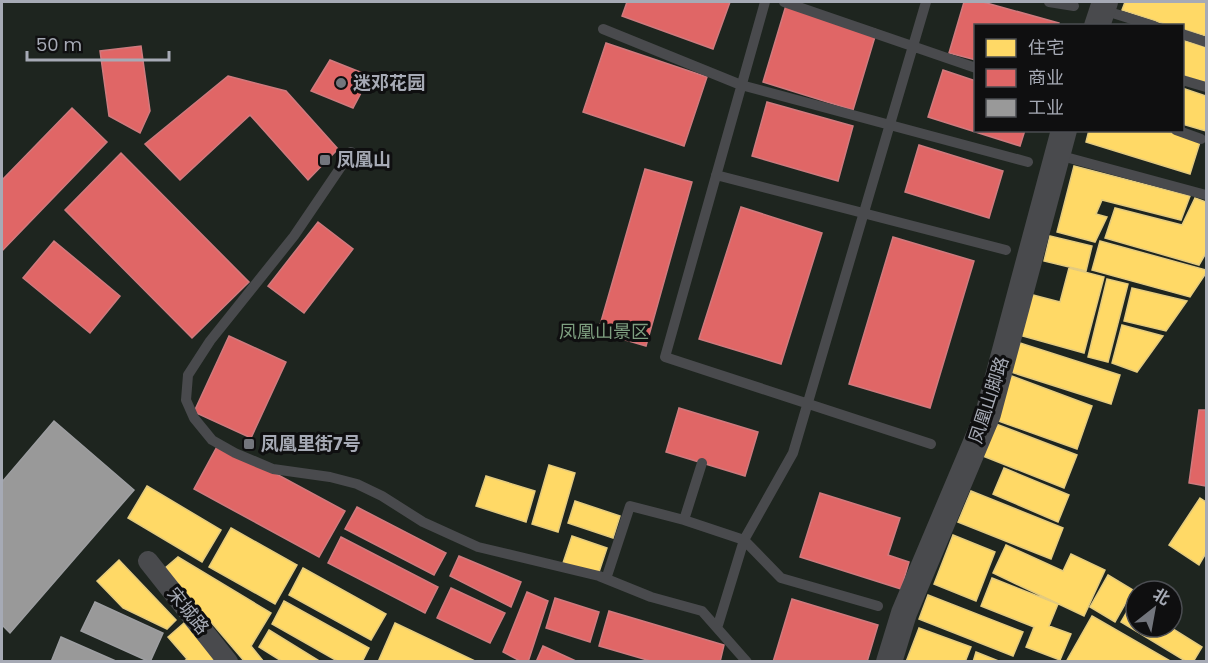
<svg xmlns="http://www.w3.org/2000/svg" width="1208" height="663" viewBox="0 0 1208 663" font-family="Poppins,'Noto Sans SC',sans-serif">
  <style>
    .green { fill: #1e251f; fill-rule: evenodd }
    .homes { fill: #ffd966; stroke: #e4cb7e; stroke-width: 1.5 }
    .shops { fill: #e06666; stroke: #cf7a7e; stroke-width: 1.5 }
    .industry { fill: #999; stroke: #9d9ea1; stroke-width: 1.5 }
    .lines { fill: none; stroke-linecap: round; stroke-linejoin: round }
    .service { stroke: #494a4d; stroke-width: 10 }
    .minor { stroke: #494a4d; stroke-width: 20 }
    .tertiary { stroke: #494a4d; stroke-width: 26 }
    .poi-dot { fill: #73767d; stroke: #0f0f10; stroke-width: 2 }
    .labels { text-anchor: middle; stroke-width: 6; stroke-linejoin: round; paint-order: stroke }
    .poi-label { font-size: 18px; font-weight: bold; fill: #a6aab5; stroke: #0f0f10; text-anchor: start }
    .park-label { font-size: 18px; fill: #7e9f80; stroke: #0f0f10 }
    .street-label { font-size: 18px; fill: #a6aab5; stroke: #0f0f10 }
  </style>
  <rect width="100%" height="100%" fill="#141415"/>
  <path class="green" d="M2,2H1206V661H2ZM976,26H1182V130H976ZM1136,591H1172V627H1136Z"/>
  <path class="homes" d="M1125,2H1206V36L1182,29V26H1171L1122,10Z
    M1182,40L1206,47V83L1182,75Z
    M1182,88L1206,96V131L1182,124Z
    M1089,130H1163L1200,142L1190,174L1086,142Z
    M1074,166L1190,196L1181,220L1102,200L1096,214L1107,217L1095,242L1057,232Z
    M1195,198L1206,202V253L1199,265L1105,238L1115,208L1182,225Z
    M1050,236L1092,246L1086,271L1044,261Z
    M1100,241L1206,270V273L1190,297L1092,270Z
    M1069,268L1104,277L1084,353L1019,335L1029,294L1060,302Z
    M1107,279L1128,284L1108,362L1088,357Z
    M1132,288L1187,301L1166,331L1124,321Z
    M1122,325L1163,336L1137,372L1112,363Z
    M1020,343L1120,375L1111,404L1011,372Z
    M1009,375L1092,406L1077,449L993,419Z
    M996,424L1077,455L1064,488L983,456Z
    M549,465L575,473L558,532L532,524Z
    M1004,468L1069,495L1058,522L993,494Z
    M486,476L535,491L526,522L476,506Z
    M147,486L221,530L202,562L128,518Z
    M971,491L1063,528L1051,559L958,522Z
    M1200,498L1206,502V553L1199,565L1169,545Z
    M575,501L620,516L613,538L568,523Z
    M231,528L297,565L275,604L209,567Z
    M953,535L995,552L976,601L934,584Z
    M572,536L607,548L598,575L563,563Z
    M1006,545L1063,571L1071,554L1105,570L1084,616L993,573Z
    M178,557L271,613L251,646L264,662H245L165,568Z
    M119,560L176,620L167,629L123,608L97,581Z
    M303,568L386,614L371,640L289,595Z
    M1108,575L1133,590L1115,622L1090,607Z
    M992,578L1058,604L1049,626L1071,634L1060,660L1026,647L1034,627L981,606Z
    M928,595L1023,632L1013,656L919,619Z
    M1136,596V627H1170L1202,647L1193,662H1187L1121,622Z
    M284,601L369,648L362,662H339L272,624Z
    M1092,616L1172,662H1066Z
    M184,623L215,658L211,662H183L187,659L168,637Z
    M395,623L477,662H378Z
    M919,628L971,647L965,662H906Z
    M269,630L321,662H283L259,647Z
    M976,652L1001,662H973Z"/>
  <path class="shops" d="M627,2H730L713,49L622,16Z
    M787,2L877,30L853,110L763,82Z
    M964,2H983L1059,23L1058,26H976V60L949,53Z
    M606,43L707,77L684,146L583,112Z
    M141,46L150,111L140,133L109,116L100,51Z
    M330,60L370,76L353,108L311,91Z
    M943,70L976,81V130H1025L1020,146L928,117Z
    M228,76L286,91L338,149L308,180L250,115L180,180L145,144Z
    M767,102L853,126L838,181L752,156Z
    M72,108L107,142L2,251V180Z
    M919,145L1003,171L989,218L905,192Z
    M121,153L249,282L192,338L65,210Z
    M645,169L692,182L646,346L598,332Z
    M741,207L822,233L781,364L699,339Z
    M318,222L353,249L304,313L268,286Z
    M893,237L974,261L930,408L849,384Z
    M54,241L120,296L90,333L23,278Z
    M229,336L286,362L251,438L194,412Z
    M679,408L758,432L745,476L666,452Z
    M1199,410H1206V486L1189,483Z
    M219,443L345,511L319,557L194,489Z
    M820,493L900,518L888,555L909,562L901,589L800,557Z
    M357,507L446,553L434,575L345,529Z
    M341,537L438,587L425,613L328,563Z
    M459,556L521,582L511,607L450,576Z
    M451,588L505,613L490,643L437,618Z
    M527,592L548,601L528,662H522L503,652Z
    M555,598L599,612L590,642L546,628Z
    M792,599L878,625L867,662H773Z
    M609,611L724,645L720,662H654L599,646Z
    M543,646L578,662H536Z"/>
  <path class="industry" d="M54,421L134,490L10,633L2,625V482Z
    M95,602L163,633L150,662L81,631Z
    M61,637L118,662H51Z"/>
  <g class="lines">
    <path class="service" d="M765,2L665,357L931,444
      M784,2L976,68
      M1049,2L1074,6
      M1103,10L1154,26
      M603,29L741,85L1028,162
      M1182,34L1206,42
      M1182,80L1206,87
      M1176,130L1201,139
      M351,152L294,236L210,341L188,375L186,400L194,418L212,440L235,453L273,469L330,477L357,484L382,496L423,522L478,547L599,576L651,597L702,611L747,662
      M1058,155L1206,195
      M716,175L1006,250
      M684,520L744,540L718,625
      M606,579L630,506L684,520L702,463
      M878,606L781,578L744,540L793,453L926,2"/>
    <path class="minor" d="M148,561L228,662"/>
    <path class="tertiary" d="M1097,26L1105,2
      M889,662L904,613L988,414L1064,130"/>
  </g>
  <g class="poi-dot">
    <circle cx="341" cy="83" r="6"/>
    <rect x="319" y="154" width="12" height="12" rx="3"/>
    <rect x="243" y="438" width="12" height="12" rx="3"/>
  </g>
  <g class="labels">
    <g class="poi-label">
      <text x="353" y="89">迷邓花园</text>
      <text x="337" y="166">凤凰山</text>
      <text x="261" y="450">凤凰里街7号</text>
    </g>
    <g class="park-label">
      <text x="604" y="338">凤凰山景区</text>
    </g>
    <g class="street-label">
      <text transform="translate(989 400) rotate(-72)" y="6">凤凰山脚路</text>
      <text transform="translate(188 611) rotate(51)" y="6">宋城路</text>
    </g>
  </g>
  <rect width="1208" height="663" fill="none" stroke="#a6aab5" stroke-width="6"/>
  <rect x="974" y="24" width="210" height="108" fill="#0f0f10" stroke="#4b4d52" stroke-width="1.5"/>
  <rect x="986" y="39" width="30" height="18" fill="#ffd966" stroke="#4b4d52" stroke-width="1.5"/>
  <text x="1028" y="54" font-size="18" fill="#a6aab5">住宅</text>
  <rect x="986" y="69" width="30" height="18" fill="#e06666" stroke="#4b4d52" stroke-width="1.5"/>
  <text x="1028" y="84" font-size="18" fill="#a6aab5">商业</text>
  <rect x="986" y="99" width="30" height="18" fill="#999999" stroke="#4b4d52" stroke-width="1.5"/>
  <text x="1028" y="114" font-size="18" fill="#a6aab5">工业</text>
  <g transform="translate(1154 609) rotate(31)"><circle r="28" fill="#0f0f10" stroke="#4b4d52" stroke-width="1.5"/>
  <path d="M0-4.5L10 22L0 15L-10 22Z" fill="#73767d"/>
  <text y="-9" font-size="16" font-weight="bold" text-anchor="middle" fill="#a6aab5">北</text>
  </g>
  <path d="M27 51v9h142v-9" fill="none" stroke="#a6aab5" stroke-width="3"/>
  <text x="36" y="51" font-size="18" fill="#a6aab5" stroke="#0f0f10" stroke-width="4.5" paint-order="stroke">50 m</text>
</svg>
